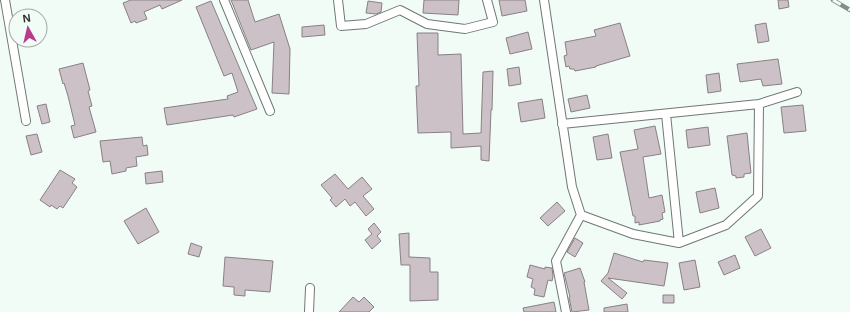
<svg xmlns="http://www.w3.org/2000/svg" width="850" height="312" viewBox="0 0 850 312" font-family="Arial,sans-serif">
  <style>
    .building { fill: #cbc1c7; stroke: #898084 }
    .lines { fill: none; stroke-linecap: round; stroke-linejoin: round }
    .street-casing { stroke: #6f7873; stroke-width: 10 }
    .street { stroke: #fff; stroke-width: 8 }
    .rail-casing { stroke: #868d89; stroke-width: 4.5 }
    .rail { stroke: #f1fcf6; stroke-width: 3; stroke-dasharray: 9; stroke-linecap: butt }
  </style>
  <rect width="100%" height="100%" fill="#f1fcf6"/>
  <path class="building" d="M131,0H182L162,9L160,5L144,12L147,19L136,23L135,21L131,23L123,3Z
    M231,0H248L255,22L279,14L290,49L289,94L272,93L274,42L251,50Z
    M424,0H459L458,15L423,13Z
    M499,0H525L527,11L502,16Z
    M778,0H788L789,7L779,9Z
    M211,1L257,109L234,117L233,115L167,125L164,108L228,99L227,96L238,92L232,73L224,76L196,7Z
    M368,1L382,3L381,12L376,14L366,13Z
    M620,23L630,56L596,66V67L575,71L574,69H570L569,66L566,67L564,56L567,55L565,42L596,36L594,30Z
    M766,23L769,41L758,43L755,25Z
    M324,25L325,35L302,37V27Z
    M528,32L532,49L510,54L506,38Z
    M417,33H438V55L461,54L463,134L481,133L483,72L493,71L492,110H491L489,161L481,160V146L451,148V132L418,133L416,86H419Z
    M778,59L782,84L763,86L761,79L740,82L737,64Z
    M83,63L90,90L88,91L92,106L89,107L96,132L74,138L71,126L75,125L68,96L64,83L63,84L59,69Z
    M519,67L521,84L509,86L507,69Z
    M719,73L721,91L708,93L706,75Z
    M587,95L590,108L571,112L568,99Z
    M542,99L545,118L521,122L518,103Z
    M46,104L50,122L42,124L37,106Z
    M803,105L806,131L784,133L781,107Z
    M655,126L661,154L643,157L649,198L662,195L665,212L662,213L663,219L660,220V221L639,225V222L635,223V216H633L620,152L638,149L634,130Z
    M708,127L710,145L688,148L686,130Z
    M747,133L751,173L744,174V177L736,178V176L732,175L727,136Z
    M37,134L42,152L31,155L26,136Z
    M608,134L612,158L597,160L593,137Z
    M142,137L143,146L147,145L148,155L136,157L137,166L126,168V171L112,174L110,161L103,162L100,141Z
    M60,170L75,179L72,183L77,187L63,208L60,206L57,209L51,205L50,207L40,200Z
    M162,171L163,182L146,184L145,173Z
    M335,174L348,189L362,177L372,189L363,196L374,209L366,216L355,202L350,206L345,199L336,207L330,200L332,198L321,185Z
    M715,188L719,208L700,213L696,192Z
    M557,202L565,211L548,226L540,218Z
    M146,208L159,232L138,244L124,221Z
    M374,223L381,232L377,236L381,241L372,249L365,240L372,234L368,229Z
    M761,229L771,248L755,256L745,237Z
    M409,233V257L430,258V272H438V300L410,301V265H401L399,234Z
    M575,238L583,243L575,257L567,252Z
    M191,243L202,247L199,257L188,254Z
    M614,253L643,262L644,260L668,263L664,286L608,278L627,293L622,299L601,281L608,273Z
    M735,255L740,268L724,275L718,262Z
    M225,257L273,261L270,292L245,290V296L234,295V287L223,286Z
    M695,260L700,287L684,290L679,263Z
    M530,265L545,269V267L552,268L553,276L552,281L548,280L544,297L534,295L535,289L531,287L533,279L527,277Z
    M580,268L585,282H584L589,310L572,312L569,297H570L564,273Z
    M663,295H674V303H663Z
    M353,297L359,302L364,297L374,307L369,312H339Z
    M554,302L556,312H524L523,308Z
    M627,304L628,312H604V308Z"/>
  <g class="lines">
    <defs>
      <path id="street" d="M5,0L26,121
        M224,0L270,111
        M338,0L341,26L366,24L400,10L427,24L465,29L493,22L487,0
        M544,0L572,187L581,215L633,234L679,243L726,225L758,196L759,104
        M666,114L679,243
        M562,124L759,104L797,92
        M309,312L310,288
        M566,312L556,261L581,215"/>
    </defs>
    <use href="#street" class="street-casing"/>
    <use href="#street" class="street"/>
    <defs>
      <path id="rail" d="M833,0L850,10"/>
    </defs>
    <use href="#rail" class="rail-casing"/>
    <use href="#rail" class="rail"/>
  </g>
  <g transform="translate(28 28) rotate(352)"><circle r="19" fill="#f1fcf6" stroke="#a1a9a5"/>
  <path d="M0-3L7 15L0 10L-7 15Z" fill="#b73b8c"/>
  <text y="-6" font-size="11" font-weight="bold" text-anchor="middle" fill="#292d2b">N</text>
  </g>
</svg>
